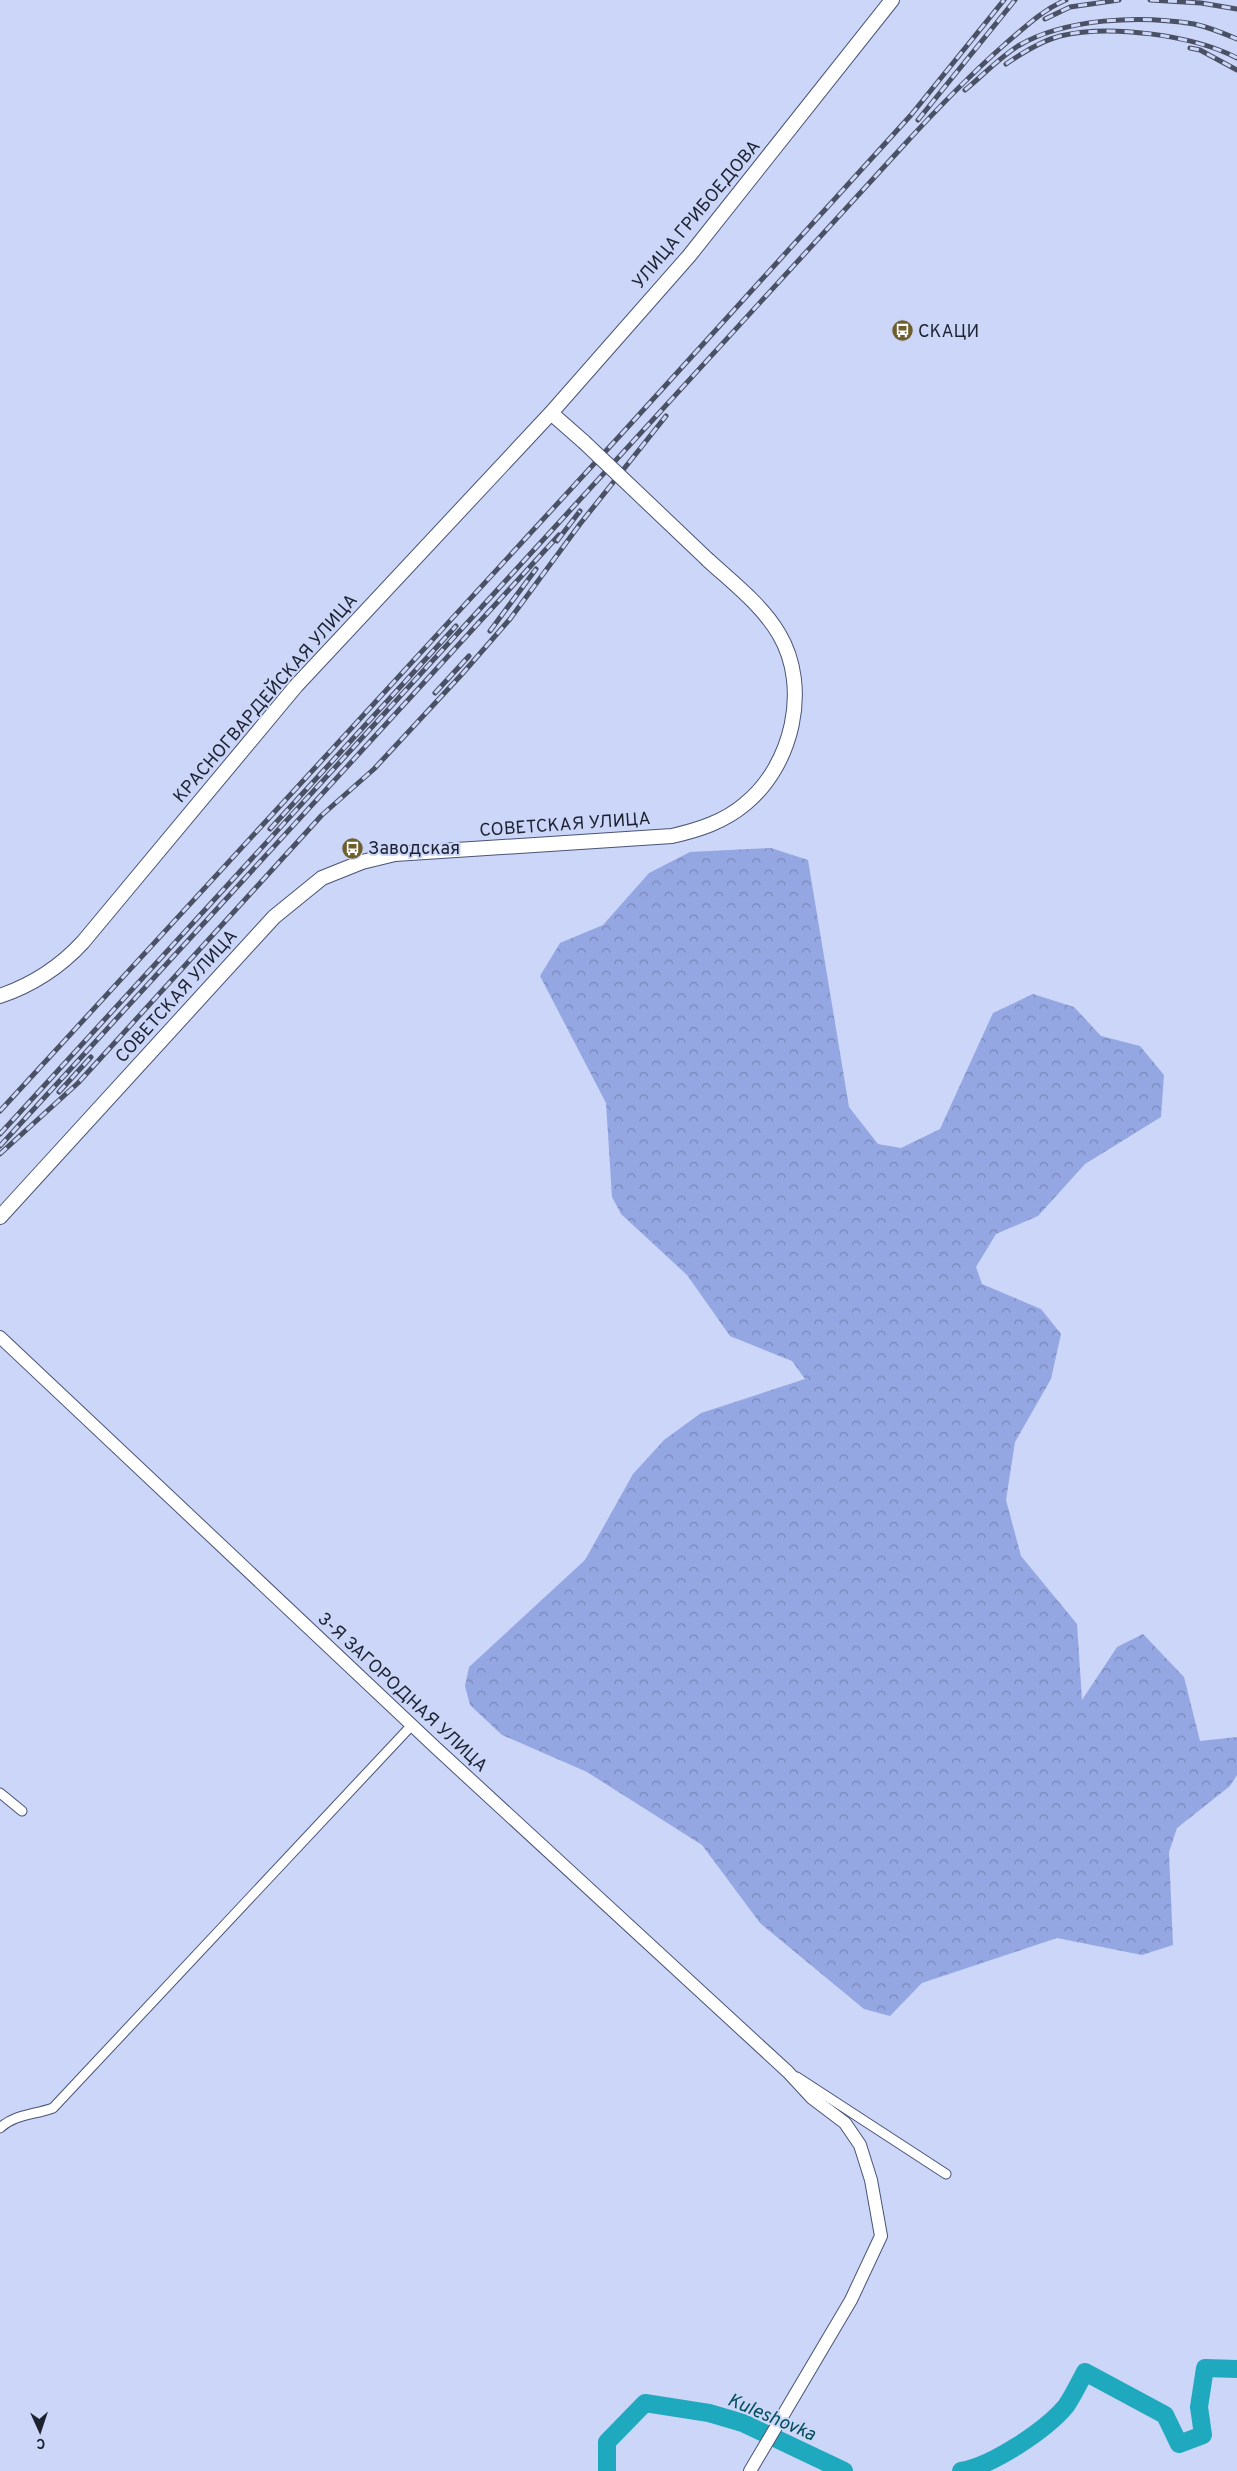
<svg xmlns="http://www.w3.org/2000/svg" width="1237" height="2471" viewBox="0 0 1237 2471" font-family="Overpass,sans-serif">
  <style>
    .forest { fill: url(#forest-crowns) }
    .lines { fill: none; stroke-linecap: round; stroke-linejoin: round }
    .river { stroke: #1fa9be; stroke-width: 18 }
    .street-casing { stroke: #495477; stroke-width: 11 }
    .secondary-casing { stroke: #495477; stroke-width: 14 }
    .primary-casing { stroke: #495477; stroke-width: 16 }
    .street { stroke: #fff; stroke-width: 9 }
    .secondary { stroke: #fff; stroke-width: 12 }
    .primary { stroke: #fff; stroke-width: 14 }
    .rail-casing { stroke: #4b5165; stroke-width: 5 }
    .rail { stroke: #cbd6f8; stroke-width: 3; stroke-dasharray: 9; stroke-linecap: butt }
    .primary-bridge-casing { stroke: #495477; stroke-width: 16; stroke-linecap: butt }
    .primary-bridge { stroke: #fff; stroke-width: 14 }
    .labels { text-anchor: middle; stroke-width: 4; stroke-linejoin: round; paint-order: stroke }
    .street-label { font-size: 18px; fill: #1d2231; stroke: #cbd6f8 }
    .poi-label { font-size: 18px; fill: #1d2231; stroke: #cbd6f8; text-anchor: start }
    .water-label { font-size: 19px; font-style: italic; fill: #014f5a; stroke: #cbd6f8 }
  </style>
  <defs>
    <pattern id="forest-crowns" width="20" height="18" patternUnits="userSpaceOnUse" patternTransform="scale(1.25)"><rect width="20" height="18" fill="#95a7e3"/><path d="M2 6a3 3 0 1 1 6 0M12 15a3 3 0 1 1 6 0" fill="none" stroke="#7988b9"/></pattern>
  </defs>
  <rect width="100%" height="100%" fill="#cbd6f8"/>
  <path class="forest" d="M771,848L808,860L849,1107L878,1144L901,1148L940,1129L993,1013L1033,994L1074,1007L1101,1036L1140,1046L1164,1075L1161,1117L1085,1164L1038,1216L996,1234L976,1267L982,1284L1041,1309L1061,1334L1051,1379L1015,1442L1006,1500L1021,1556L1077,1624L1082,1700L1117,1647L1143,1634L1184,1677L1200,1741L1237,1737V1775L1230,1786L1177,1828L1169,1852L1173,1945L1142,1955L1057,1938L922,1983L890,2016L864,2009L760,1923L702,1845L587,1772L502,1735L470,1705L465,1686L469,1667L585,1560L633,1474L664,1440L701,1413L805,1379L792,1361L730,1336L687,1275L621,1214L612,1197L606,1103L540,976L560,943L603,925L649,873L690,852Z"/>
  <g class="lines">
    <path class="river" d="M607,2471V2442L645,2403L709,2413L743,2423L844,2471
      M961,2471C992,2466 1046,2430 1066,2406C1073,2396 1079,2383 1085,2372L1165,2415L1179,2444L1203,2435L1199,2407L1205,2368L1237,2369"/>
    <defs>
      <path id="street" d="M0,1793L22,1811
        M797,2077L946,2174
        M0,2128C15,2114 34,2115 53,2108L412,1725"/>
      <path id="secondary" d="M0,1337L435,1747L788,2072L812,2098L845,2123L860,2145L871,2180L881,2236L851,2300L750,2471"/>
      <path id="primary" d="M551,413L584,442
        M0,996C32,985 60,967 83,942L296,686L551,413L689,256L892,0
        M0,1217L274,917L322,878L362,862L395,854L672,836C698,830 724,822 745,804C792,766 811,688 779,634C762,605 733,583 708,560"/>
    </defs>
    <use href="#street" class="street-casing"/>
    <use href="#secondary" class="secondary-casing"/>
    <use href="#primary" class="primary-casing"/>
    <use href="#street" class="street"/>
    <use href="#secondary" class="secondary"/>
    <use href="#primary" class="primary"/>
    <defs>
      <path id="rail" d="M1150,0L1201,3L1237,9
        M1045,19L1070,7L1119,0
        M1190,48L1200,50L1237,70
        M1006,64C1022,53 1041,41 1060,36C1109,24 1193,35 1237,58
        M965,90C982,76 999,58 1018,46C1065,18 1141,15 1194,24C1208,27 1223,33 1237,39
        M918,120L1015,0
        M557,541L580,511
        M490,631L536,569
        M435,693L469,656
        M270,829L456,626
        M59,1092L91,1057
        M0,1111L626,429L911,115L1004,0
        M0,1134L904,145C936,110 969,76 1004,45C1024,28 1042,10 1066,0
        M0,1146L559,535
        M0,1154L78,1083L322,815L374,769L463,673L510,619L580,524L666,416"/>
    </defs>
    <use href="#rail" class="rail-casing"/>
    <use href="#rail" class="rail"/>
    <defs>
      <path id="primary-bridge" d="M584,442L708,560"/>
    </defs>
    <use href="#primary-bridge" class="primary-bridge-casing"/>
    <use href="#primary-bridge" class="primary-bridge"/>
  </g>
  <defs>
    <symbol id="bus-disc" viewBox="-11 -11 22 22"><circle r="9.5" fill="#705f2c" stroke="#cbd6f8"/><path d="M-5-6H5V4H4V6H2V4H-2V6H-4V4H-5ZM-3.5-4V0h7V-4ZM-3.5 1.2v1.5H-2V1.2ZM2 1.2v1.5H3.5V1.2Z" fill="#fff"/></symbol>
  </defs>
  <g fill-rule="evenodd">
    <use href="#bus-disc" x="890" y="318" width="25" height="25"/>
    <use href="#bus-disc" x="340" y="836" width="25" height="25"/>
  </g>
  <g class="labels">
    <g class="street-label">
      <text transform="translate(696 214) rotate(-50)" y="6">УЛИЦА ГРИБОЕДОВА</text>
      <text transform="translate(265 698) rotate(-49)" y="6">КРАСНОГВАРДЕЙСКАЯ УЛИЦА</text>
      <text transform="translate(565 824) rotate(-4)" y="6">СОВЕТСКАЯ УЛИЦА</text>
      <text transform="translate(176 996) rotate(-48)" y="6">СОВЕТСКАЯ УЛИЦА</text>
      <text transform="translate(403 1692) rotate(43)" y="6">3-Я ЗАГОРОДНАЯ УЛИЦА</text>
    </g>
    <g class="poi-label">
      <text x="918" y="337">СКАЦИ</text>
      <text x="368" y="854">Заводская</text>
    </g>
    <g class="water-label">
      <text transform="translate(772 2416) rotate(23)" y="7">Kuleshovka</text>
    </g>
  </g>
  <g transform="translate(40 2431) rotate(177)" stroke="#cbd6f8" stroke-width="4" paint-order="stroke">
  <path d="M0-4L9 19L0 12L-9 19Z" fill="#1d2231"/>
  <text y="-8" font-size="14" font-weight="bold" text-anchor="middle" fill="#1d2231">С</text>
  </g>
</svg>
